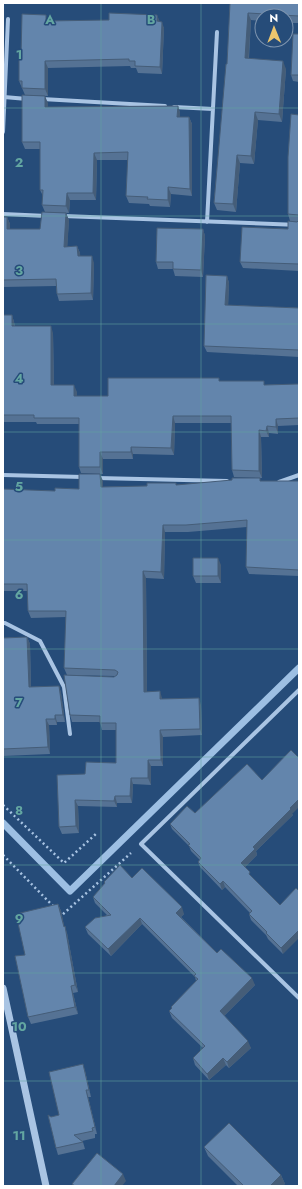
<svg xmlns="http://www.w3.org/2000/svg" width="302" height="1189" viewBox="0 0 302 1189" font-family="Jost,sans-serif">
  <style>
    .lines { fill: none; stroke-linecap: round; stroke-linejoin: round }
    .stream { stroke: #9dbfe3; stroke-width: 7 }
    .path { stroke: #a9c4e3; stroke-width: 2.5; stroke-dasharray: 2 3; stroke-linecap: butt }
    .minor { stroke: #a9c4e3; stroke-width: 4 }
    .tertiary { stroke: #a9c4e3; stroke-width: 7 }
    .wall { fill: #557294 }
    .shaded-wall { fill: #455d78 }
    .building { fill: #6385ac; stroke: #455d78 }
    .grid { fill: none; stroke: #63a6a1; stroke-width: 1; stroke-opacity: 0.55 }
    .grid-label { font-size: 13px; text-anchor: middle; font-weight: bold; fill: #63a6a1; stroke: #264c79; stroke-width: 3; stroke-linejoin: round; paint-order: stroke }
  </style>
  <rect width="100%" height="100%" fill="#264c79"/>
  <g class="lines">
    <path class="stream" d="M3,823L70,891L299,668"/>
    <path class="path" d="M3,805L64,863L97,833
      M3,855L55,908
      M59,913L62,915L131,853"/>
    <path class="minor" d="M4,97L27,99
      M42,99L165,106
      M174,107L213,109
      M3,132L8,19
      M3,214L47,216
      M63,216L299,225
      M207,222L217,32
      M3,475L83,477
      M97,478L227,481
      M279,482L299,475
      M3,623H5L40,641L64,687L70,734
      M299,690L141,844L299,998"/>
    <path class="tertiary" d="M3,988L46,1186"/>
  </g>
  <path class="wall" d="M230,3H299V23H286V16H262V21L251,20L249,58L286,69L282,122L258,120L254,164L240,163L236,212L217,210L214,203L227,64Z
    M157,15L159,21L164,28L162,74L138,73L136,68H131L130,66L48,68V96L25,95L19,81L21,56L48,21L109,20Z
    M299,34V82L293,81L291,75Z
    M48,103V107L178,106L180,113V117H189L192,124V196L171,194L170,207L150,206L149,204L129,203L126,196L128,160H97L96,200H70L69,213L45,212L42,205L43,196L40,190V149H25L22,142Z
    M299,115V271L243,268L240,262L297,222L290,221L288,214Z
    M66,213L69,220L67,247L77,246L80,253V256L94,263L93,300L59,301L57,294L56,286L3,287V217H7L10,224V229H40Z
    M203,229L205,236L203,277L175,276L173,269H158L156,262Z
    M227,276L229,283L228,305L299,308V357L207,352L204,346Z
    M3,315H12L14,322L15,326L53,333L54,385L77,392V396H108L220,381L265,385L299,384V425L278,426V434L269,433V437H261L262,478L234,477L232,470L231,423H175L174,455L133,454V459H103V474L81,473L79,467V424H37L36,422H3Z
    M103,481V487L177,485L260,481H299V576L249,574L246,567L247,527L188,532H165L164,579L146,578L147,692L162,698V699L201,705L202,735L163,737V766H151V785L133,784L132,803H117V807L78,806L79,833L62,834L59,827L85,774L116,763V730H102L100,722H72L70,715L115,676L67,675L64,668L66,617L31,618L28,611V591H3V489L55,491L79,489Z
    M221,565V583H196L193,576Z
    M27,637L30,644L31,687L59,686L61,693L65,722H57V725H49L50,754L3,756V638Z
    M195,813L292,814L293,815L256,851L257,855L245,867L252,878L280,905L283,954L268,939L266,935L251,920L249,914L250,913L225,887L222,890L200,867L198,862L200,860L191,851L189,846L172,829L170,824Z
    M132,878L184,914L181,917L217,953L255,985L224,1016L251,1048L229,1068L226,1065L209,1080L195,1065L193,1058L203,1048L172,1018L169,1011L172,1009L171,1007L196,981L195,977L142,924L111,956L88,934L85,927L107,915L95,903L93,897L104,884V882Z
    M58,904L61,911L64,927L67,933L78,992L73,993L78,1014L31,1024L28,1017L25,955Z
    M85,1071L91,1097H88L97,1134H95V1138L82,1141L83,1142L85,1149L58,1155L56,1148L51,1117L59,1115Z
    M204,1147L281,1175L285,1184L282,1186H238L208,1156Z"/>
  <path class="shaded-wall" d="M248,13L251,20L248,66L245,58Z
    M157,15L160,22L157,21Z
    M162,22L164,28L162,74L160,67Z
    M45,61L48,68V96L45,89Z
    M283,61L286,69L282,122L279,114Z
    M45,96L48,103V114L45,107Z
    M178,106L180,113V124L177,117Z
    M255,112L258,120L254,164L251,156Z
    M189,117L192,124V196L190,189Z
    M94,153L97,160L96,200L93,193Z
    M237,155L240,163L236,212L233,204Z
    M168,187L171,194L170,207L168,200Z
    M67,193L70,200L69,213L66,206Z
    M66,213L69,220L67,254L64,247Z
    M7,217L10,224V236L7,229Z
    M203,229L205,236L203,277L201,270Z
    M77,246L80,253L81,263L78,256Z
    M92,256L94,263L93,300L91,293Z
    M227,276L229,283L228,312L225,305Z
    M12,315L14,322L15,333L12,326Z
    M51,326L53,333L54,392L51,385Z
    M74,385L77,392V403L74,396Z
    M173,416L175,423L174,455L171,448Z
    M276,419L278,426V434L276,427Z
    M267,426L269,433V437L266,431Z
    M259,430L261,437L262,478L259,471Z
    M131,447L133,454V459L131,452Z
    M100,452L103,459V474L100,467Z
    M100,474L103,481V494L101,487Z
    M163,525L165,532L164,579L161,572Z
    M218,558L221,565V583L218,576Z
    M143,571L146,578L147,698L144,692Z
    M27,637L30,644L31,694L29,687Z
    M59,686L61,693L65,722L63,715Z
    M160,691L162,698V706L160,699Z
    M199,698L201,705L202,735L200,729Z
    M55,715L57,722V725L55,719Z
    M46,719L49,725L50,754L48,747Z
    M160,730L163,737V766L161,760Z
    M148,760L151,766V785L148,778Z
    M131,778L133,784L132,803L130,796Z
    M115,796L117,803V807L114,801Z
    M299,799V807L292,814L293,815L256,851L257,855L243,869L241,863L253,847Z
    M75,800L78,806L79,833L76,826Z
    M223,881L225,887L222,890L220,884Z
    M58,904L61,911L66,934L65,926L67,933L78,992L75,985L64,927Z
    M182,907L184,914L178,920L176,913Z
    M140,918L142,924L111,956L108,949Z
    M299,930V938L283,954L281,948Z
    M252,978L255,985L222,1018L220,1011Z
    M71,986L73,993L78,1014L75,1007Z
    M248,1041L251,1048L229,1068L227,1062Z
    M223,1058L226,1065L209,1080L207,1074Z
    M83,1064L85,1071L91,1097L89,1090Z
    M86,1090L88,1097L97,1134L95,1127Z
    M123,1174L126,1181L122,1186H114Z
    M281,1175L285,1184L282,1186H270Z"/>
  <path class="building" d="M230,3H299V16L248,13L245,58L283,61L279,114L255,112L251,156L237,155L233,204L214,203L226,64H227Z
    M109,13L157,15V21L162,22L160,67L135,66V61H129V59L45,61V89L22,88V81H19V56H21L22,14L46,15V21L109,20Z
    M293,34H299V75H291Z
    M22,95L45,96V107L178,106L177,117H189L190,189L168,187V200L147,199L148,197L126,196L128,152L94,153L93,193H67L66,206L42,205L43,190H40V142H22Z
    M291,114L299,115V216L298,215L288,214V157Z
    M42,212L66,213L64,247L77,246L78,256H92L91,293L57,294L56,279L3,280V217H7V229H40Z
    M299,220V264L240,262L242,227L288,229V221L297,222Z
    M157,228L203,229L201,270L173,269V262H156Z
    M206,275L227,276L225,305L299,308V350L204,346Z
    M3,315H12V326H51V385H74V396H108V378H219V381H264V385L299,384V418L276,419V427L267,426L266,431L259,430V471L232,470L231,416H173L171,448L131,447V452H100V467H79V418H34V415H3Z
    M79,474H100L101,487L147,486V483H176V485L232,480V478H260V481H299V570L246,567L247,520L186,525H163L161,572L143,571L144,692L160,691V699L199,698L200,729L160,730L161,760H148V778H131L130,796H115L114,801L75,800L76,826L59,827L57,775L85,774L86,762L116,763V723H100V716L70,715L64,675L114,677L117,675L118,672L115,670L64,668L66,611H28L27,584H3V489L55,491V488L79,489Z
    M193,558H218V576H193Z
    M27,637L29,687L59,686L63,715H55V719H46L48,747L3,749V638Z
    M291,750L299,758V799L290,808L291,809L253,847L255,849L241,863L250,872L249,874L280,905L296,888L298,890L299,889V930L281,948L266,933L267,932L249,914L252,911L223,881L220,884L198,862L201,858L188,845L190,844L170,824L187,806L195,813L247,764L262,780Z
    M120,865L132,878L142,868L182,907L176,913L217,953L221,949L252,978L220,1011L248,1041L227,1062L223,1058L207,1074L193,1058L205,1046L169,1011L172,1008L171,1007L198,979L194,976L196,974L140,918L108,949L85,927L95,918L111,915L93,897L105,883L104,882Z
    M58,904L64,927L65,926L75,985L71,986L75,1007L28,1017L15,956L25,955L16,914Z
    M83,1064L89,1090H86L95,1127L92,1128L93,1131L74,1135L83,1142L56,1148L48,1115L51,1117L59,1115L49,1072Z
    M229,1123L281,1175L270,1186H244L204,1147Z
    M97,1153L123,1174L114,1186H75L72,1184Z"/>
  <path class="grid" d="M101,3V1186M201,3V1186M3,108H299M3,216H299M3,324H299M3,432H299M3,540H299M3,649H299M3,757H299M3,865H299M3,973H299M3,1081H299"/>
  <g class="grid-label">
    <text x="50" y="24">A</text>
    <text x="151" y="24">B</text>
    <text x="19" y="59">1</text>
    <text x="19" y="167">2</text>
    <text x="19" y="275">3</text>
    <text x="19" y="383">4</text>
    <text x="19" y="491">5</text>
    <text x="19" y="599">6</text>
    <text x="19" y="707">7</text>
    <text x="19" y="815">8</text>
    <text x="19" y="923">9</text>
    <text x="19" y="1031">10</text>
    <text x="19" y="1140">11</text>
  </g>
  <rect width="302" height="1189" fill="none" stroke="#ffffff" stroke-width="8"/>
  <g transform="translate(274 28) rotate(359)"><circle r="19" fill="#264c79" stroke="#7d94af"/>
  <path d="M0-3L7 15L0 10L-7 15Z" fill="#ebc56e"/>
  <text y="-6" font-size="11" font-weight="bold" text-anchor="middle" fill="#ffffff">N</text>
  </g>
</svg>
